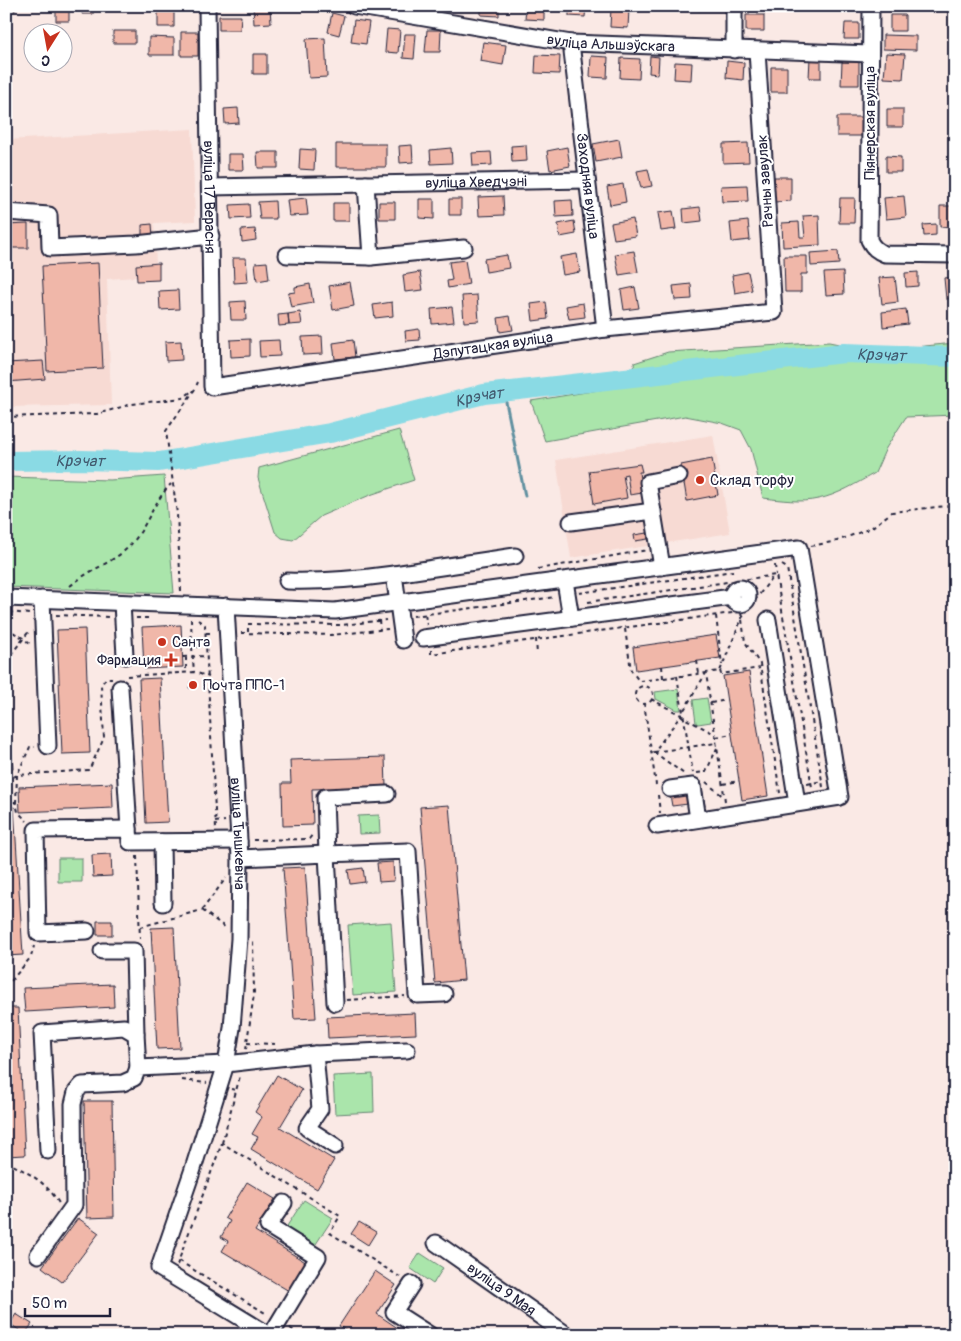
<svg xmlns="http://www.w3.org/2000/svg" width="961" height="1341" viewBox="0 0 961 1341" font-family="Pangolin,sans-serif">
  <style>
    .built { fill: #f7dad3 }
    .green { fill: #aae5ab; stroke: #668473 }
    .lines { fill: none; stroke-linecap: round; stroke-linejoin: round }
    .stream { stroke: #6090a0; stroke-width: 3 }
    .river { stroke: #8adae4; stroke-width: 20 }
    .building { fill: #f0b7a9; stroke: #22223b }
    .minor-casing { stroke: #22223b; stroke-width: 19 }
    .path { stroke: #22223b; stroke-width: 2; stroke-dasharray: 4 4; stroke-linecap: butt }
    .minor { stroke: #fff; stroke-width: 15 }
    .poi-dot { fill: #c8321e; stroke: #fff; stroke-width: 2 }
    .labels { text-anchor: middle; stroke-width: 4; stroke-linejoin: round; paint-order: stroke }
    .street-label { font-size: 15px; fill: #22223b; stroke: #fff }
    .poi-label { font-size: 15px; fill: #22223b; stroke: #fff; text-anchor: start }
    .water-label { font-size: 16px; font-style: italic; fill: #41596e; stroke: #fff }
  </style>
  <rect width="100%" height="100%" fill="#fae9e5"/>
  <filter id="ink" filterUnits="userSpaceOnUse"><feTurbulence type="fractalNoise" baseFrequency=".02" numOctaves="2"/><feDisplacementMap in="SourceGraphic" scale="10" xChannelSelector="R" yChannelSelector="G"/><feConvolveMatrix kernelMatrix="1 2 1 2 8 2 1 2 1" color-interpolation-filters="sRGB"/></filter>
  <g filter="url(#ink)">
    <path class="built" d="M192,129L195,221L154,223L156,264L136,265V277L107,279L111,405L6,407V140Z
      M713,435L730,533L571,558L556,460Z"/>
    <path class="green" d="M829,342L874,351L955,343V415L906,417L886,448L875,473C857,483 838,495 818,499C801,503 781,500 763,498L751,449L741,430L722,423L685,416L545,441L531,401L636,384L634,363L668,352Z
      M399,430L414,480L370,495L321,516L293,540L282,538L275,532L258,478L259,468Z
      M164,476L174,593L6,587V477L110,480Z
      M678,689L681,710H677L656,699L655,692Z
      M707,698L711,722L698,724L696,723L693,700Z
      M379,815L380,833L359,834L358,816Z
      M58,858H82V882H58Z
      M391,922L396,992L353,995L348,925Z
      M373,1074L374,1112L335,1114L333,1076Z
      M304,1200L333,1218L314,1247L285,1229Z
      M420,1253L443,1268L433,1284L410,1268Z"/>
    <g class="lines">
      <path class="stream" d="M504,392L525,496"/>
      <path class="river" id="s1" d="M6,461L82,460L159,462L330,433L484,394L844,353L955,357"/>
    </g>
    <path class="building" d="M6,6H15V11H6Z
      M56,6H69V21H56Z
      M82,6H93V14H82Z
      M158,6H174V27H158Z
      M253,6H270L271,23L254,24Z
      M481,6H499V16L481,15Z
      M526,6H544V20L525,19Z
      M569,6H586L585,17L569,16Z
      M698,6H716V9L698,10Z
      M611,8L629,9L628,28L610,27Z
      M332,13L344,16L339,35L328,32Z
      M746,15H764V31H746Z
      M890,15H905V31H890Z
      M219,16H241L240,30H219Z
      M354,20L369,22L366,44L351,42Z
      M845,23H859V39H844Z
      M387,29L400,30L398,53L385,52Z
      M427,30H441L440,52H425Z
      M113,31H135V43H113Z
      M181,32H198V56H181Z
      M405,34H416L414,59L403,58Z
      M883,35L916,36V50L883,49Z
      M149,37L174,38V55H149Z
      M325,38L327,77L309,78L306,39Z
      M483,42L506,45L503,65L480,61Z
      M886,53L905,54L903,79L884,78Z
      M253,54H267V74H253Z
      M536,55L560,56L559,74L535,73Z
      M591,56L608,57L607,78L590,77Z
      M650,56L659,57L658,74L649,73Z
      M621,58L640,59L639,79L620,78Z
      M810,58L821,59V78H809Z
      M727,61L744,63L743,80L726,78Z
      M675,62L692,63L691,80L674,79Z
      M842,62H859V85H841Z
      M771,67H787V92H771Z
      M238,108L239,123L225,124L224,109Z
      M887,109H903V127H887Z
      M837,117H862V136H837Z
      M619,139L622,157L596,162L593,144Z
      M748,143L749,162L723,163V144Z
      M336,144H386V167H336Z
      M412,145L413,162L400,163L399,146Z
      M526,145L527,161L512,162L511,146Z
      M567,147L570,166L550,170L547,151Z
      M451,148L452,163L431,164L430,150Z
      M300,149L315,150L314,170L299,169Z
      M257,152H278V168H258Z
      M491,152L492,165L473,166L472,153Z
      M228,154H243L244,170H228Z
      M886,156L901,157V172H886Z
      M648,169L652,186L641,188L637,171Z
      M774,177H791V201L774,202Z
      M623,184L626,202L610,205L607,187Z
      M747,185L748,201L722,202L721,186Z
      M503,196L504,215L479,216L478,197Z
      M904,196L906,217L886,219L884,198Z
      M306,198L308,215L289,216L287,200Z
      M840,198H855L854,223H839Z
      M419,199H434V219L419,218Z
      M449,199H461V215H449Z
      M572,200L573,216L556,217L555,201Z
      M275,201L276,219H260L258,202Z
      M379,202H395V219H379Z
      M333,203H349V221H333Z
      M249,204L250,218L231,219L230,205Z
      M940,206H953V226L940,227Z
      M700,207L702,221L684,223L683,209Z
      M673,211L676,229L661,231L658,213Z
      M819,215L820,245L783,247L782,223L799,222L800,237H805L803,216Z
      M633,219L636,236L614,239L611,223Z
      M574,221L576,234L560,237L558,224Z
      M748,221L750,240L732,242L730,223Z
      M28,224V248H6V225Z
      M152,224L153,237L142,238V225Z
      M936,224V235L924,236L923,225Z
      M255,229L256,240L242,242L241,230Z
      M634,251L638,272L619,275L615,254Z
      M838,251L839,264L811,266L810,253Z
      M577,254L580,272L563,275L560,257Z
      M507,255L509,268L486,272L484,259Z
      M784,256H807V274H801V292H785Z
      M233,258H246L248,282L234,283Z
      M465,260L469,284L448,288L447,281L452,280L449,262Z
      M267,262L269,279L257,281L255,263Z
      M98,263L103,368L47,371L42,266Z
      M159,263V280L137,281L136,265Z
      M420,272L423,290L405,292L403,275Z
      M748,272L752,290L735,293L732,275Z
      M843,272L844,294L826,295L824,273Z
      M918,272V286L906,287L905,273Z
      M895,277L898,302L882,304L879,278Z
      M955,277V298L946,299L944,278Z
      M350,282L354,306L333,310L329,286Z
      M310,284L313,303L291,307L288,293L295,292V287Z
      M691,284L692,299L675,300L673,286Z
      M635,287L639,308L624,310L621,290Z
      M178,290L179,309L160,310L159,291Z
      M477,295L479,321L464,322L462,296Z
      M245,301L246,320H231L230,302Z
      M392,302L393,316L375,318L373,305Z
      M546,302L548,319L533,321L531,304Z
      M583,303L585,317L569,319L566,306Z
      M452,307L454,322L432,324L431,309Z
      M906,309L908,324L883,327L882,312Z
      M300,312L302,324L289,325L288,314Z
      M288,314L289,325L279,326L278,315Z
      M510,316L513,330L500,332L498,318Z
      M419,329L420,340L406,341L405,331Z
      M322,336L323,354L303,355L302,337Z
      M250,339V356L231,357L230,340Z
      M279,340L280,356L260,357L259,341Z
      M353,340L355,357L335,359L333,343Z
      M181,341L182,360L166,361L165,342Z
      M43,361L45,379L6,382V363Z
      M712,459L718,495L687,501L681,465Z
      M640,464L642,472H639L642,493L630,495L627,474L623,475L627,498L594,504L589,471Z
      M647,533L648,539L635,541L634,535Z
      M181,625L183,667L144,669L142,627Z
      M85,629L90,753L62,754L57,630Z
      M716,635L720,658L636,670L633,647Z
      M749,672L768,796L742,800L723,676Z
      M160,678L168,822L146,823L139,679Z
      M6,681L13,769L6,770Z
      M190,682H196V688H189Z
      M385,757L386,787L312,789L313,825L283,826L282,783H291L290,760Z
      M701,781L705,806L700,807L696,782Z
      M112,783L113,808L20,812L19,787Z
      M687,793L688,804L672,806L670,795Z
      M449,805L464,980L435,983L420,807Z
      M6,807H14L23,955L6,956Z
      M111,854L112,876L93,877L92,855Z
      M393,862L394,881L379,882L377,863Z
      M305,867L316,1018L294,1019L283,868Z
      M363,868L365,882L350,884L348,870Z
      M97,921H112V935H97Z
      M174,927L180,1048L157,1049L151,928Z
      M113,984L114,1007L25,1012L23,988Z
      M6,1008H18L25,1155L6,1156Z
      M415,1013L416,1034L328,1038L327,1017Z
      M277,1075L302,1090L280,1127L334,1160L317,1189L251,1149L258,1137L252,1134L262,1117L255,1112Z
      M84,1101H112L114,1217L87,1218Z
      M247,1182L275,1199L255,1231L307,1263L289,1291L222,1251L228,1241L221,1237L230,1221L225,1218Z
      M78,1218L99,1233L62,1282L42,1267Z
      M359,1222L376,1232L368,1245L351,1234Z
      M375,1271L396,1285L377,1314L408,1335H353L339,1326Z
      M16,1314L32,1324L25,1334L10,1324Z"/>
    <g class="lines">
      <defs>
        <g id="minor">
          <path id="s2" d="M207,6L212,387L605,329L774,312L757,51"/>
          <path id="s3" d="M354,6L571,43L870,54"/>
          <path d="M871,6L869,240C873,248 877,251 885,254L955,255"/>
          <path id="s4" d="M571,43L605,329"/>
          <path d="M734,50V6"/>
          <path d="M366,184L371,257L464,248"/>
          <path id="s5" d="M210,187L587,180"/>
          <path d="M6,212L49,215L50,248L136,244L211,236"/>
          <path d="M287,255L371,257"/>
          <path d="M571,522L653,511"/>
          <path d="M662,567L648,482L679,476"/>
          <path d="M287,581C323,582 358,579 394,574"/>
          <path d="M565,581L571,618"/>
          <circle cx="740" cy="596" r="8"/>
          <path d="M6,598L335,611L799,548L840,797L657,826"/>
          <path d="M42,599L48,746"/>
          <path d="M122,603L125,656"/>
          <path id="s6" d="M226,606L240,858L239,939L232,1028L226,1064L192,1172L159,1268L269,1335"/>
          <path d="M768,620L797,803"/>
          <path d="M423,638L732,597"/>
          <path d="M403,640L394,574L515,556"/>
          <path d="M120,688L129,829"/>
          <path d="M670,789L693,786L698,819"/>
          <path d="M387,794L325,797L327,854L408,851L417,995L444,994"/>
          <path d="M162,842L163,903"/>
          <path d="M240,858L327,854L335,1003"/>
          <path d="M87,931L38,933L36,830L129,829L130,842L239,841"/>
          <path d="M102,951H134L136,1034"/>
          <path d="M315,1054L320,1109L307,1128L335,1146"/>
          <path d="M48,1151L42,1033L124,1027L136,1034L138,1068"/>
          <path id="s7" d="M436,1243L567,1335"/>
          <path d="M38,1255L74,1205L73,1104L76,1092L82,1085L123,1083L134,1078L138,1068L226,1064L315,1054L407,1050"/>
          <path d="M412,1284L394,1312L430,1335"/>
          <path d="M271,1335L318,1257L268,1226L284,1203"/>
        </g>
      </defs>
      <use href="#minor" class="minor-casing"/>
      <path class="path" d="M6,417L97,414L132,404L183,398L192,391
        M811,546L837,541L871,528L892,512L955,505
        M775,565L776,575
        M782,565L787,568L823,787
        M538,569L647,550
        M70,586C77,581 84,575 92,571C106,563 123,555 133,542C148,524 154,501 171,484
        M181,591L177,514L166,431L195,389L198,382
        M579,593L733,571
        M588,602L776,575L812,787
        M9,612L29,614
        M741,612L745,642L760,664L780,793
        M56,615L109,617
        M425,615L427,625
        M413,616L555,597
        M716,616L722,665
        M136,618H151
        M191,619L192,647L206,646
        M198,620L205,625L216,829
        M379,620L380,630
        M6,628L23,638L30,644
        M625,629L631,670L639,681L706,673
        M248,632V624L342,625L386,620
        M206,633H213
        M241,633L331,635L388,629
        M536,639L537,655
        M192,647L194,672
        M431,650V654L747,611L774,575
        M183,657L207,656
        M186,657V673
        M6,661L30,630
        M697,661L699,674
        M662,666L663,678
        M720,671L721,674L760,668
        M127,676L194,672L209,677
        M677,676L693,773
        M635 695a9 9 0 1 1 18 0a9 9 0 1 1-18 0Z
        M651,699L681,715L706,673
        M644,703L656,785
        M711,703L727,700
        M716,737L732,734
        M654,752L684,774
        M654,752L716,743
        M651,753L654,752L681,715L684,718L715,734
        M697,773L706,772L717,748
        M6,781L17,775L30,747H35
        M706,782L725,798
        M723,784L739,781
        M807,784L822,781
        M658,795L660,813
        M6,798L16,803L18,812L27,821
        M725,801L706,673L720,671L742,618L747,611
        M16,803L17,775L89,770L104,738L101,685L106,678H112
        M215,822L225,821
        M253,840L309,839L313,834
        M137,856L140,939
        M202,910L226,928
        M140,927L202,910L226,878
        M6,979L9,984
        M6,987L31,957L34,946
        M347,1000L405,996
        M247,1043L277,1044
        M246,1049L254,994L253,940
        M182,1080L207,1083
        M231,1089L236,1090
        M222,1143L240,1076
        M6,1162C28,1172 47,1182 60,1205
        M179,1261L267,1314
        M177,1265L222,1143L340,1216L330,1233L400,1277
        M290,1328L301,1335"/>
      <use href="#minor" class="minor"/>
    </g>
  </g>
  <g class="poi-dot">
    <circle cx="700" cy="480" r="5"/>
    <circle cx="162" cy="642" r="5"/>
    <path d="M168.5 652.5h5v5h5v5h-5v5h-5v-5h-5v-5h5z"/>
    <circle cx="193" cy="685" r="5"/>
  </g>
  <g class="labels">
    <g class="street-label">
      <text dy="5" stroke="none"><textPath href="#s3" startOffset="260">вуліца Альшэўскага</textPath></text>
      <text transform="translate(870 123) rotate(-90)" y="5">Піянерская вуліца</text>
      <text transform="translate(765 181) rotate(-94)" y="5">Рачны завулак</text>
      <text dy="5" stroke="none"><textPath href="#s5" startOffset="266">вуліца Хведчэні</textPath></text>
      <text dy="5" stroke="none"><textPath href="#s4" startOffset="144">Заходняя вуліца</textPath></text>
      <text dy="5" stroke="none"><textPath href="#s2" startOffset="191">вуліца 17 Верасня</textPath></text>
      <text dy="5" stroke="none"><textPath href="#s2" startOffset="665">Дэпутацкая вуліца</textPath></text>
      <text dy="5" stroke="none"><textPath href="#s6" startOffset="228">вуліца Тышкевіча</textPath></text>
      <text dy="5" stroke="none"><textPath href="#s7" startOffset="80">вуліца 9 Мая</textPath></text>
    </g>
    <g class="poi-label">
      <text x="710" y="485">Склад торфу</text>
      <text x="172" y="647">Санта</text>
      <text x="161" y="665" text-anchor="end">Фармация</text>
      <text x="203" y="690">Почта ППС-1</text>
    </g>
    <g class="water-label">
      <text dy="6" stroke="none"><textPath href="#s1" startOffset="885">Крэчат</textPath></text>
      <text dy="6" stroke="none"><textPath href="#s1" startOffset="480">Крэчат</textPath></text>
      <text dy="6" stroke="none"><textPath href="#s1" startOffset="74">Крэчат</textPath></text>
    </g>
  </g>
  <rect width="961" height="1341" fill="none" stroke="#fff" stroke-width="25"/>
  <rect x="12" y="12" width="936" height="1316" fill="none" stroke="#22223b" stroke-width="2" filter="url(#ink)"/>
  <g transform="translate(48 48) rotate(191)"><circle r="24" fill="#ffffff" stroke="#a7a7b1"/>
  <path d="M0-4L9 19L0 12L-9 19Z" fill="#c8321e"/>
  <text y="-8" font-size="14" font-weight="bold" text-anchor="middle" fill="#22223b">С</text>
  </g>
  <path d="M25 1308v8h85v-8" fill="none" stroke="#22223b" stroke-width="2.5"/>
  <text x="32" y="1308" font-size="15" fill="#22223b" stroke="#ffffff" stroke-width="4" paint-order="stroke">50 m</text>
</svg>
